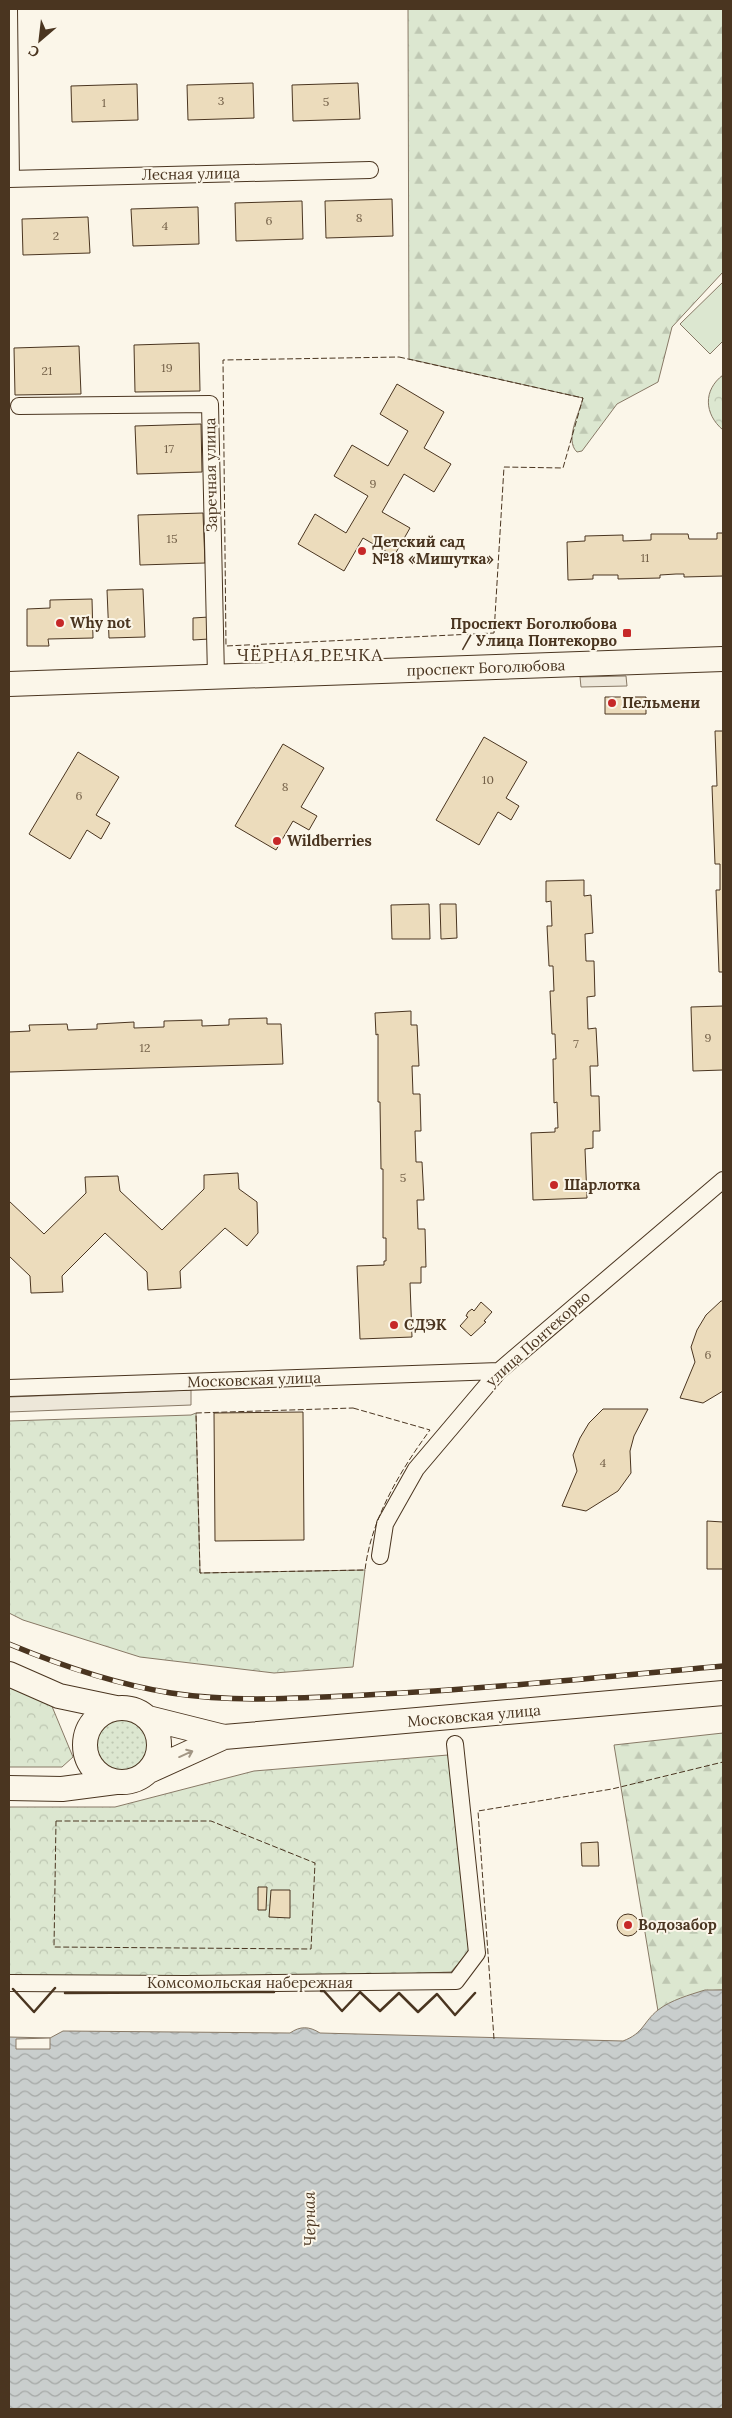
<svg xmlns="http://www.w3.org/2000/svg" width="732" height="2418" viewBox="0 0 732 2418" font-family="Lora,serif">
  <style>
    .grass { fill: url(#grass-dots); stroke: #887966 }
    .forest { fill: url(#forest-firs); stroke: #887966 }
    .park { fill: url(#park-crowns); stroke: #887966 }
    .garden { fill: #dce7d0; stroke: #887966 }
    .parking { fill: #ede7d9; stroke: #887966 }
    .water { fill: url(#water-waves); stroke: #887966 }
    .pier { fill: #fbf6e9; stroke: #887966 }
    .building { fill: #ecdcbc; stroke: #4a3520 }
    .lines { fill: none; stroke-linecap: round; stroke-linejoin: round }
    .street-casing { stroke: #4a3520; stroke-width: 18 }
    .secondary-casing { stroke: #4a3520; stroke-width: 26 }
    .street { stroke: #fbf6e9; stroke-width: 16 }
    .secondary { stroke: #fbf6e9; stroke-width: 24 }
    .rail-casing { stroke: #4a3520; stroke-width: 5.5 }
    .rail { stroke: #fbf6e9; stroke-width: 4; stroke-dasharray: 11; stroke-linecap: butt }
    .fence { stroke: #4a3520; stroke-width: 1; stroke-dasharray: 6 2.5; stroke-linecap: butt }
    .wall { stroke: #4a3520; stroke-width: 2.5 }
    .oneway { stroke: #a29684 }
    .poi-dot { fill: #c62828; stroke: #fbf6e9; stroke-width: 2 }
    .labels { text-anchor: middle; stroke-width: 4; stroke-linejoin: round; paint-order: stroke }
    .number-label { font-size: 12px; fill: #725f47 }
    .street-label { font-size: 15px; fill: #4a3520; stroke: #fbf6e9 }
    .poi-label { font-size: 15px; font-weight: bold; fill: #4a3520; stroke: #fbf6e9; text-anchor: start }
    .water-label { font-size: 16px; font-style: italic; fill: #4a3520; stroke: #fbf6e9 }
    .quarter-label { font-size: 18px; letter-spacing: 1px; fill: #4a3520; stroke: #fbf6e9 }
  </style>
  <defs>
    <pattern id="grass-dots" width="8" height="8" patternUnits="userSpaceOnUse" patternTransform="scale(1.25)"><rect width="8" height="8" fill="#dce7d0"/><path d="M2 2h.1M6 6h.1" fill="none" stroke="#bec7b2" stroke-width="1.8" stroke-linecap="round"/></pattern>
    <pattern id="forest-firs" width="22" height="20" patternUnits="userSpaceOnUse" patternTransform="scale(1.25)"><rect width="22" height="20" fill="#dce7d0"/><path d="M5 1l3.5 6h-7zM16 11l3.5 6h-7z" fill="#bec7b2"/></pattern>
    <pattern id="park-crowns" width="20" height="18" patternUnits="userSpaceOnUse" patternTransform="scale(1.25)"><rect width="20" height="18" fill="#dce7d0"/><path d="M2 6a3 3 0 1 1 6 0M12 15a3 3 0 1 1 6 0" fill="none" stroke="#bec7b2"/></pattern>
    <pattern id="water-waves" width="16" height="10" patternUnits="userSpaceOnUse" patternTransform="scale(1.25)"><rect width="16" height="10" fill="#c9cecd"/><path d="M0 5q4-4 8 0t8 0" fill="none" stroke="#a5a8a6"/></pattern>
  </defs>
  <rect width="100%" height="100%" fill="#fbf6e9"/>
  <path class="grass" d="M95 1745a27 27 0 1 1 54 0a27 27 0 1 1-54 0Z"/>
  <path class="forest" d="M408,9H723V272L672,327L658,382L617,404L582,451L577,452C564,440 580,412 583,398L409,359Z
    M723,1733V1990C698,1990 679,1999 658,2011L614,1745Z"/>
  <path class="park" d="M723,375V430C704,414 703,390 723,375Z
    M196,1413L200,1573L365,1570L353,1667L274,1673L140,1657L23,1620L9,1613V1421L191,1415Z
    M9,1685L51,1704L73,1757L62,1767H9Z
    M448,1755L470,1950L451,1972L322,1977L9,1980V1807H115L254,1771Z"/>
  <path class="garden" d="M723,282V341L710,354L680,324Z"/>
  <path class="parking" d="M626,676L627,686L581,687L580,677Z
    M191,1390V1405L9,1412V1397Z"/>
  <path class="water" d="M705,1990H723V2409H9V2037L50,2038L63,2031L290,2033C300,2026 309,2026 320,2033L623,2041C644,2033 643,2022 658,2010C671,2000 689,1995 705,1990Z"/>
  <path class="pier" d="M50,2038V2049H16V2039Z"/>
  <path class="building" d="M253,83L254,118L188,120L187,85Z
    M358,83L360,119L293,121L292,85Z
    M137,84L138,120L72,122L71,86Z
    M392,199L393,236L326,238L325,201Z
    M302,201L303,239L236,241L235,203Z
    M198,207L199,244L133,246L131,209Z
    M88,217L90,253L23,255L22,219Z
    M199,343L200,391L135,392L134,345Z
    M79,346L81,394L15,395L14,348Z
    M397,384L444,412L424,448L451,464L434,492L404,474L382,512L410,528L394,556L363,538L344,571L298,544L315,514L346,533L368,496L334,476L352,445L388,466L408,431L380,414Z
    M201,424L202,472L137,474L135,426Z
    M203,513L205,563L140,565L138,515Z
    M717,533H723V576L684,577V574H676L660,575V578L618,579V575H593V579L568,580L567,542L585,541V536L623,535V541L651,540V534H688L689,539H717Z
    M143,589L145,637L109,638L107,590Z
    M92,599L93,638L48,639L49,646H27V609L50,608V600Z
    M209,617V639L193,640V618Z
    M605,697H646V714H605Z
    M715,731H723V974V972H719L716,890H720V864H715L712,786H717Z
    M484,737L527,762L506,798L519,806L511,820L498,812L479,845L436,820Z
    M283,744L324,768L301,807L317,816L309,830L293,821L276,850L235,826Z
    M78,752L119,777L96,815L110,823L101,839L87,830L70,859L29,834Z
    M584,880V896L591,895L593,933L585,934L586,961H594L595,996L587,997L588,1029L596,1028L598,1066H590L591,1096H599L600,1131H593V1148L585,1149L587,1198L533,1200L531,1133L555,1132V1128H558L557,1102L554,1103L553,1059H556L555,1034H552L550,991H554L553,966H549L547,926H552L551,901L546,902V881Z
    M429,904L430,939H392L391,905Z
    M440,904H456L457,938L441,939Z
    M723,1006V1070L693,1071L691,1007Z
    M411,1011V1025H417L419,1066H412L413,1094H420L421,1131H415L416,1162H422L424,1200H417L418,1229H425L426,1267H421V1283H410L412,1337L360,1339L357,1266L384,1265V1261H386V1238H383V1169H381L380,1102H378V1034L376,1035L375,1013Z
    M267,1018V1024H281L283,1064L9,1072V1032L30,1031L29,1025L67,1024L68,1030L97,1029V1024L134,1022V1028L164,1027V1021L202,1020V1026L229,1025V1019Z
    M238,1173L239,1189L257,1202L258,1233L247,1246L225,1228L180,1271L181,1288L148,1290L147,1272L105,1233L62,1276L63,1292L31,1293L30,1276L9,1256V1201L44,1234L86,1193L85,1177L118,1176L120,1191L162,1230L204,1189V1175Z
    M721,1301H723V1391L703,1403L680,1398L695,1362L691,1347L697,1330L706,1315Z
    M481,1302L492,1312L484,1321L486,1322L471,1336L460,1326L468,1317L466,1316L468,1312L472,1309L474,1311Z
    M603,1409H648L634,1436L630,1451L631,1473L618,1491L586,1511L562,1506L577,1471L573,1455L580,1438L589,1423Z
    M303,1412L304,1540L215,1541L214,1413Z
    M707,1521L723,1522V1569H707Z
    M598,1842L599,1866H582L581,1843Z
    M258,1887H267L266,1910H258Z
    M271,1890H290V1918L269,1917Z
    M617 1925a11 11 0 1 1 22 0a11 11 0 1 1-22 0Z"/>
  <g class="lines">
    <defs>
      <path id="street" d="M9,9L11,179
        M9,179L370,170
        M19,406L210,404L216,677
        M9,1388L499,1371
        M380,1556L385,1524L416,1469L499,1371L723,1180
        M9,1983L185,1984L456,1981L477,1953L455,1744"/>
      <path id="secondary" d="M9,684L723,659
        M9,1674L59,1696L116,1708
        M85 1745a37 37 0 1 1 74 0a37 37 0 1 1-74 0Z
        M148,1718L224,1737L723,1693
        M149,1771L224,1737
        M9,1788L62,1789L116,1782"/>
    </defs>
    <use href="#street" class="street-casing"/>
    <use href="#secondary" class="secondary-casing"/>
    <use href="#street" class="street"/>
    <use href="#secondary" class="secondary"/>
    <defs>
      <path id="rail" d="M9,1644C62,1666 114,1684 171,1693C236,1703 301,1698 366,1695C486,1689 604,1677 723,1666"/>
    </defs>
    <use href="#rail" class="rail-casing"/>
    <use href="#rail" class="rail"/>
    <path class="fence" d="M399,357L583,398L563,468L504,467L494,633L226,646L223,360Z
      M353,1408L430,1430C400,1471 371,1519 365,1570L200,1573L196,1413Z
      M56,1821H211L315,1863L311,1949L54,1947Z
      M494,2039L478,1811L612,1789L723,1762"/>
    <path class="wall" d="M13,1989L34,2012L55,1988
      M321,1991H324L342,2011L360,1992L380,2011L399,1993L418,2012L437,1994L455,2015L475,1993
      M65,1993L274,1992"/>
  </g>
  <defs><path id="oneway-shaft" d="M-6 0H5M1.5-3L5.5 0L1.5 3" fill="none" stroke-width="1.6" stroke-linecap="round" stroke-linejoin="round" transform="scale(1.25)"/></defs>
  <use class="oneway" href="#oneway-shaft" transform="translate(186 1754) rotate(-24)"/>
  <g class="poi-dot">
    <circle cx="362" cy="551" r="5"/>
    <circle cx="60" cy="623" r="5"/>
    <rect x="622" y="628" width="10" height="10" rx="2.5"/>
    <circle cx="612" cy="703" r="5"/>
    <circle cx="277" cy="841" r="5"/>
    <circle cx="554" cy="1185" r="5"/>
    <circle cx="394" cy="1325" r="5"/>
    <circle cx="628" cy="1925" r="5"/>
  </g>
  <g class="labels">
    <g class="number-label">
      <text x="221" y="105">3</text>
      <text x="326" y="106">5</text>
      <text x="104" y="107">1</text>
      <text x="359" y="222">8</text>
      <text x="269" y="225">6</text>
      <text x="165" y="230">4</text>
      <text x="56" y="240">2</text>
      <text x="167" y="372">19</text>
      <text x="47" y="375">21</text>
      <text x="169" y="453">17</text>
      <text x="373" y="488">9</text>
      <text x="172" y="543">15</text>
      <text x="645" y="562">11</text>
      <text x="488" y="784">10</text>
      <text x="285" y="791">8</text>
      <text x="79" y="800">6</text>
      <text x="708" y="1042">9</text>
      <text x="576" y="1048">7</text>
      <text x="145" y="1052">12</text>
      <text x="403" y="1182">5</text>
      <text x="708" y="1359">6</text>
      <text x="603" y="1467">4</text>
    </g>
    <g class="street-label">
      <text transform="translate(191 174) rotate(-1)" y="5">Лесная улица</text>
      <text transform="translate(211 475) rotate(-91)" y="5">Заречная улица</text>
      <text transform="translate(486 668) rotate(-2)" y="5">проспект Боголюбова</text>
      <text transform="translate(538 1339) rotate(-42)" y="5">улица Понтекорво</text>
      <text transform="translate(254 1380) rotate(-2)" y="5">Московская улица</text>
      <text transform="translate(474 1716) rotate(-5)" y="5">Московская улица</text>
      <text x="250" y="1988">Комсомольская набережная</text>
    </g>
    <g class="poi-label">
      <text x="372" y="547">Детский сад<tspan x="372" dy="17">№18 «Мишутка»</tspan></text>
      <text x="70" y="628">Why not</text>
      <text x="617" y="629" text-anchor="end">Проспект Боголюбова<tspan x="617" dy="17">/ Улица Понтекорво</tspan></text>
      <text x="622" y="708">Пельмени</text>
      <text x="287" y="846">Wildberries</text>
      <text x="564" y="1190">Шарлотка</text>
      <text x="404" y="1330">СДЭК</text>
      <text x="638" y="1930">Водозабор</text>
    </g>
    <g class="water-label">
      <text transform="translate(309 2219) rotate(-91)" y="6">Черная</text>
    </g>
    <g class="quarter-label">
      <text x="310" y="661">ЧЁРНАЯ РЕЧКА</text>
    </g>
  </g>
  <rect width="732" height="2418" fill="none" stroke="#4a3520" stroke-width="20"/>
  <g transform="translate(40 40) rotate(208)" stroke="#fbf6e9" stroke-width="4" paint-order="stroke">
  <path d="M0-4L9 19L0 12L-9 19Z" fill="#4a3520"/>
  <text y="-8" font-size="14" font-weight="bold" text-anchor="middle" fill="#4a3520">С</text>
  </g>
</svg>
